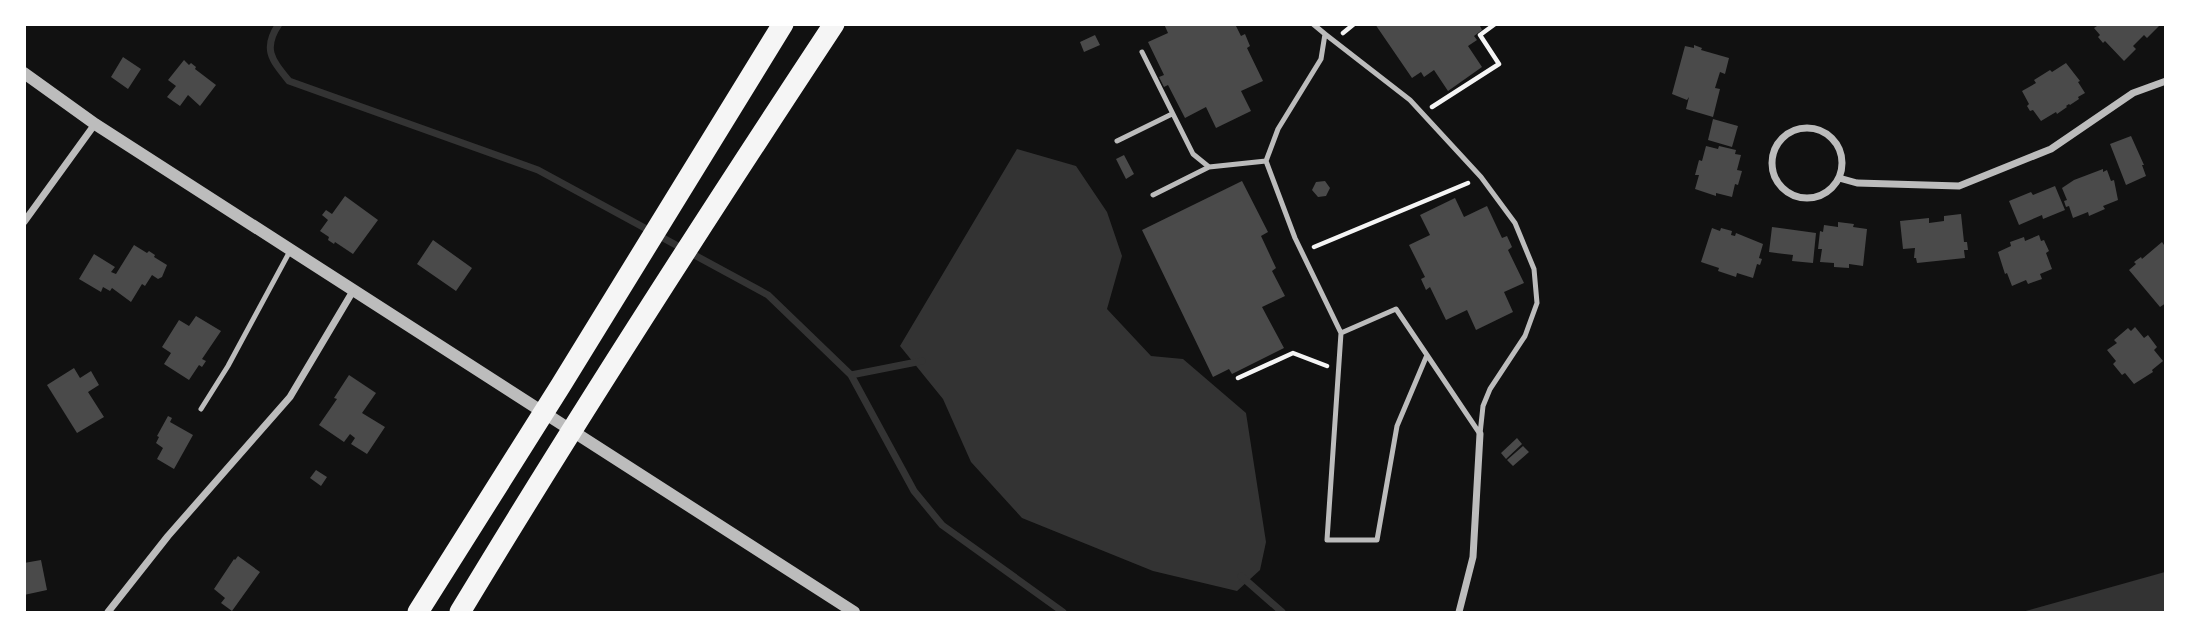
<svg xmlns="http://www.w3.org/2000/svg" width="2190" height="637" viewBox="0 0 2190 637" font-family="'Noto Sans',sans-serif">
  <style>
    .water { fill: #333 }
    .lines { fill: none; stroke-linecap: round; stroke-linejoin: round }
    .stream { stroke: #333; stroke-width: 7 }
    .building { fill: #4a4a4a }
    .path { stroke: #f5f5f5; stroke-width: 4.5 }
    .service { stroke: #bcbcbc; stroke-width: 5 }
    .minor { stroke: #bcbcbc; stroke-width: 7 }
    .tertiary { stroke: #bcbcbc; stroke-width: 12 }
    .motorway { stroke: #f5f5f5; stroke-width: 21 }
  </style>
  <rect width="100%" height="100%" fill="#111"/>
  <path class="water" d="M1017,149L1076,166L1107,212L1122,256L1107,309L1151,356L1183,359L1246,413L1266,542L1260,570L1237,591L1153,571L1022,518L971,462L943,399L900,346Z
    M2165,572V612H2022Z"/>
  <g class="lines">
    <path class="stream" d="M279,24C262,49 272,60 289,81L538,170L768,295L851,375L914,491L942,525L1063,612
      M851,375L922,361
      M1241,576L1282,612"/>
  </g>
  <path class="building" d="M1164,24H1235L1241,36L1245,34L1250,46L1247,48L1263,81L1241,91L1251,111L1216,128L1206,107L1185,118L1168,85L1164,87L1159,77L1164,75L1148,42L1168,33Z
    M1375,24H1479L1482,30L1474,36L1477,40L1468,46L1482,67L1448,91L1434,70L1424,77L1421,72L1412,78Z
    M2095,24H2161L2147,38L2144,35L2133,46L2136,49L2124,61L2105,41L2103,43L2098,37L2100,35L2094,28L2097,26Z
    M1095,35L1100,45L1084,52L1080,42Z
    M1694,45L1702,48L1701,50L1729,58L1725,74L1720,72L1715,88L1720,89L1713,117L1686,109L1689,97L1687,100L1672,94L1685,46L1694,48Z
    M123,57L141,69L128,89L111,77Z
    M184,60L189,65L191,63L196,67L195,69L216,85L200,106L188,95L180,106L167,97L176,86L168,80Z
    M2066,63L2080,81L2078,82L2085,93L2078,97L2079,99L2070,105L2069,104L2066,106L2067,107L2057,114L2056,112L2041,121L2033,110L2030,111L2027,106L2029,104L2022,91L2036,83L2034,80L2050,70L2052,72Z
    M1713,119L1738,126L1732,147L1708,140Z
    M2131,136L2144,165H2142L2146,176L2126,185L2110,144Z
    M1706,146L1718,149L1719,146L1736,150L1735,154L1741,155L1737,170L1742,171L1738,185L1735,184L1732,197L1716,193V196L1695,189L1699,175H1695L1699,160L1702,161Z
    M1124,155L1134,174L1126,179L1116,159Z
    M2103,169V172L2107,170L2111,181L2114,180L2118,200L2103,206L2105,209L2089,216L2088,212L2073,218L2069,206L2066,207L2064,201L2067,200L2062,188L2074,180Z
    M1242,181L1268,232L1261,236L1276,268L1272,271L1285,296L1262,307L1284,348L1232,374L1229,369L1213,377L1142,230Z
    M1325,181L1330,188L1326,196L1318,197L1312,190L1316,182Z
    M2055,186L2065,210L2043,219L2042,215L2019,225L2009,201L2031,192L2033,195Z
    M345,196L378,220L353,254L335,242L334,244L328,240L329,237L320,231L328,220L322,215L326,210L332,214Z
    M1455,198L1464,217L1487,206L1502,238L1507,236L1512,247L1508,250L1524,283L1504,292L1513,312L1476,330L1467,310L1446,320L1430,287L1426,290L1421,279L1425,277L1409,245L1430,235L1420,215Z
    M1961,214L1964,242H1967L1968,250H1964L1965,258L1917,263L1916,258H1914L1915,248L1903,249L1900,221L1929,218V223L1944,221V216Z
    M1838,222L1854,224L1853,227L1867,229L1863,266L1849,264V268L1834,267V263L1820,262L1822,249H1818L1820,231L1823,232L1824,225L1838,227Z
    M1772,227L1816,233L1813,263L1792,261L1793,255L1769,252Z
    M1712,228L1720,231L1721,228L1732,231L1731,235L1735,236L1736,233L1763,244L1759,258L1762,259L1760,265L1757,264L1753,278L1737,273L1736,277L1718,271L1719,268L1701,262Z
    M2039,235L2041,241L2044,240L2049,251L2046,253L2052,269L2040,274L2042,279L2028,284L2026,280L2012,286L2007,273L2005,274L1998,252L2011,246L2010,242L2024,237L2025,241Z
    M433,240L472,268L456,291L417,264Z
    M2162,242L2164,245L2166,244V303L2160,307L2129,270L2136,264L2134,262L2141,257L2142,259Z
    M134,245L147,253L149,251L155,255L154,257L167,265L162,277L158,279L152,275L145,286L142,284L131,302L112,288L110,291L103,287L101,292L79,279L94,254L115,267L111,272L116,274Z
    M196,316L221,331L202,359L206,361L202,367L199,365L189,380L164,364L171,353L162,347L179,320L189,326Z
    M2135,327L2144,338L2148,335L2157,347L2154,350L2163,361L2152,370L2153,372L2134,384L2125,373L2122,375L2113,364L2116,361L2107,350L2117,343L2114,340L2128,328L2131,331Z
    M74,368L80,378L91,371L99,385L88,392L104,417L77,433L47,385Z
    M349,375L376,393L362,413L385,427L367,454L351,444L355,438L350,434L344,442L319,425L337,399L334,398Z
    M168,416L172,418L170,422L193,435L174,469L157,459L163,448L156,443L159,437L157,436Z
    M1517,438L1522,444L1506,459L1501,453Z
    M1523,446L1529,452L1513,466L1507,460Z
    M316,470L327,477L321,486L310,478Z
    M238,556L260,572L232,611L221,603L225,598L214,589L234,559L235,560Z
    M41,560L47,590L24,595V563Z"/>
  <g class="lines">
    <path class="path" d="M1343,33L1354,24
      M1432,107L1499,64L1480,35L1495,24
      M1314,247L1468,183
      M1238,378L1293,353L1327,366"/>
    <path class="service" d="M1313,24L1325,34L1321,59L1278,129L1266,161L1295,238L1341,333L1327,540H1377L1397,426L1427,355L1396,309L1341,333
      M1325,34L1410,100L1481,177L1515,223L1534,269L1537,303L1525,336L1490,389L1483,406L1480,434
      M1142,52L1193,154L1209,167L1266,161
      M1117,141L1172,114
      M1153,195L1209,167
      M1427,355L1480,434
      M201,409L228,366L290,251"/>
    <path class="minor" d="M1772 163a35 35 0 1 1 70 0a35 35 0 1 1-70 0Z
      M1839,178L1857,183L1959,186L2051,149L2133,93L2166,81
      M24,222L95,124
      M108,612L168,536L290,397L353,291
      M1459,612L1473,557L1480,434"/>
    <path class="tertiary" d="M24,73L95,124L854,612"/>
    <path class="motorway" d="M418,612L561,385L783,24
      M460,612C580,413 706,218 834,24"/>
  </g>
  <rect width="2190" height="637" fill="none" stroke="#ffffff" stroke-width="52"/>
</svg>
